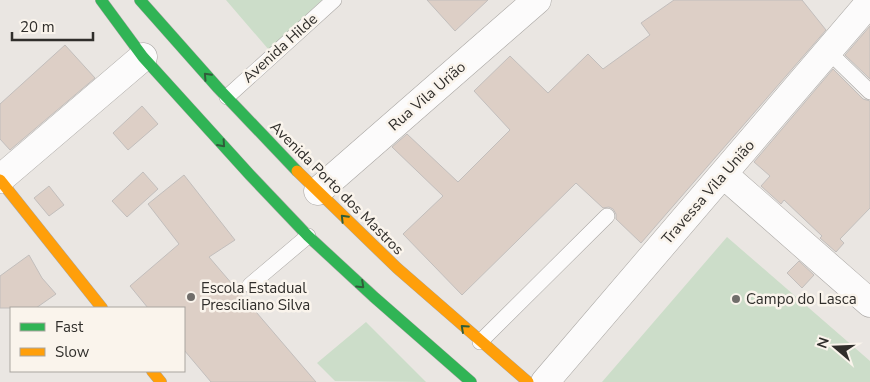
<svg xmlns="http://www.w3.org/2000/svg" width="870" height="382" viewBox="0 0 870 382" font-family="'Nunito Sans',sans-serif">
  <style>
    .green { fill: #ccddc9 }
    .building { fill: #ddcfc6; stroke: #c2bebc }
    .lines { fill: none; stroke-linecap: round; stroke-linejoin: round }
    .lane-casing { stroke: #a9a6a3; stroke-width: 16 }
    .street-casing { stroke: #a9a6a3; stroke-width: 29 }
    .fast-casing { stroke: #a9a6a3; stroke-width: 12 }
    .slow-casing { stroke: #a9a6a3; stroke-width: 12 }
    .lane { stroke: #fcfbfb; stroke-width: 15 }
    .street { stroke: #fcfbfb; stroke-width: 28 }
    .fast { stroke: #30b455; stroke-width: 11 }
    .slow { stroke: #ff9f0a; stroke-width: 11 }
    .oneway { stroke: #305d3a }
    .poi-dot { fill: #716e6b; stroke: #faf4ec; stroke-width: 2 }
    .labels { text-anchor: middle; stroke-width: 5; stroke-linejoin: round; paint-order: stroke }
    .street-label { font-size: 15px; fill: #302e2b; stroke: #faf4ec }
    .poi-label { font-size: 15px; fill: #302e2b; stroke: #faf4ec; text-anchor: start }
  </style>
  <rect width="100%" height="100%" fill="#eae6e2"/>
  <path class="green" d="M226,0H322L269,50Z
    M727,237L870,361V382H602Z
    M366,322L426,382L335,381L317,363Z"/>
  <path class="building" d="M427,0H488L455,31Z
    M674,0H802L826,30L641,243L616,219V214L613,209L609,207L603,208L576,183L462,295L403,234L443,196L392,147L407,134L458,182L510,130L474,91L510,56L548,93L588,54L603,69L650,35L641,23Z
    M870,26V79L845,55Z
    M65,45L95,78L10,150L0,139V104Z
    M833,69L863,99L870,101V208L840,239L844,243L836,252L820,238L822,236L784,200L781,204L761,186L770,176L754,162Z
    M142,106L158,124L128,150L113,133Z
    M143,172L158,189L127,217L112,201Z
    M184,175L235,240L209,257L316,382H211L184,350V308H148L130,286L179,244L148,204Z
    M49,186L64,205L49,216L34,198Z
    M29,255L42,278L56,294L36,308H0V276Z
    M799,261L814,275L802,288L787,273Z"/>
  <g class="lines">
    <defs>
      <path id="lane" d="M828,51L870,92
        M227,97L334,0
        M250,285L308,236
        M480,342L607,216"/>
      <path id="street" d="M723,174L870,303
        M0,179L143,57
        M318,191L537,0
        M545,382L870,2"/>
      <path id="fast" d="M101,0L143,57L250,175L308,236L374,297L471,382
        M140,0L218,88L297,171"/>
      <path id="slow" d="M297,171L397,268L528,382
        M0,180L102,308
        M152,371L161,382"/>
    </defs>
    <use href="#lane" class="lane-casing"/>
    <use href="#street" class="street-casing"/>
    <use href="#fast" class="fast-casing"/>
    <use href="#slow" class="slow-casing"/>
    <use href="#lane" class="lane"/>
    <use href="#street" class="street"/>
    <use href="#fast" class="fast"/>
    <use href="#slow" class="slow"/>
  </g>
  <defs><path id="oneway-chevron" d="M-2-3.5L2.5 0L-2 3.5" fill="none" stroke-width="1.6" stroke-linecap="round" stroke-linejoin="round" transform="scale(1.25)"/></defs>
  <g class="oneway">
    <use href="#oneway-chevron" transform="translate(207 76) rotate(-133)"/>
    <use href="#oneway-chevron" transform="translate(222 144) rotate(48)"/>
    <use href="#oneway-chevron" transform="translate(344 218) rotate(-135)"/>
    <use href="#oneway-chevron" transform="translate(361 285) rotate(43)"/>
    <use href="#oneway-chevron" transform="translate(464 328) rotate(-138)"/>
  </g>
  <g class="poi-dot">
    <circle cx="191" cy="297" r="5"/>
    <circle cx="736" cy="299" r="5"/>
  </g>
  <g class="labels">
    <g class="street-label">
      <text transform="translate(280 48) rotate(-42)" y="5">Avenida Hilde</text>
      <text transform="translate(427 96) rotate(-41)" y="5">Rua Vila Urião</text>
      <text transform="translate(337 188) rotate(45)" y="5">Avenida Porto dos Mastros</text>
      <text transform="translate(708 192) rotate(-49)" y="5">Travessa Vila União</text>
    </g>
    <g class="poi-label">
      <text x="201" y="293">Escola Estadual<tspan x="201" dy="17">Presciliano Silva</tspan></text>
      <text x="746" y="304">Campo do Lasca</text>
    </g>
  </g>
  <rect x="10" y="307" width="175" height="65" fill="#faf4ec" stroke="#a9a59f"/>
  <rect x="20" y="323" width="25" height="8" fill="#30b455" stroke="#a9a59f"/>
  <text x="55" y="332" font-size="15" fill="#302e2b">Fast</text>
  <rect x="20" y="348" width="25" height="8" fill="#ff9f0a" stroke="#a9a59f"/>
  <text x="55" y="357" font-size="15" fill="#302e2b">Slow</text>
  <g transform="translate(835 347) rotate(289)" stroke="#faf4ec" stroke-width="4" paint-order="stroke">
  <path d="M0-4L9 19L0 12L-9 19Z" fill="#302e2b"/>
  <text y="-8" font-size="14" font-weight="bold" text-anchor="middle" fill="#302e2b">N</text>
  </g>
  <path d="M12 32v8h81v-8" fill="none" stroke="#302e2b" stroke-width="2.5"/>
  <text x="20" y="32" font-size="15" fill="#302e2b" stroke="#faf4ec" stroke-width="4" paint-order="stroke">20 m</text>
</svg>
